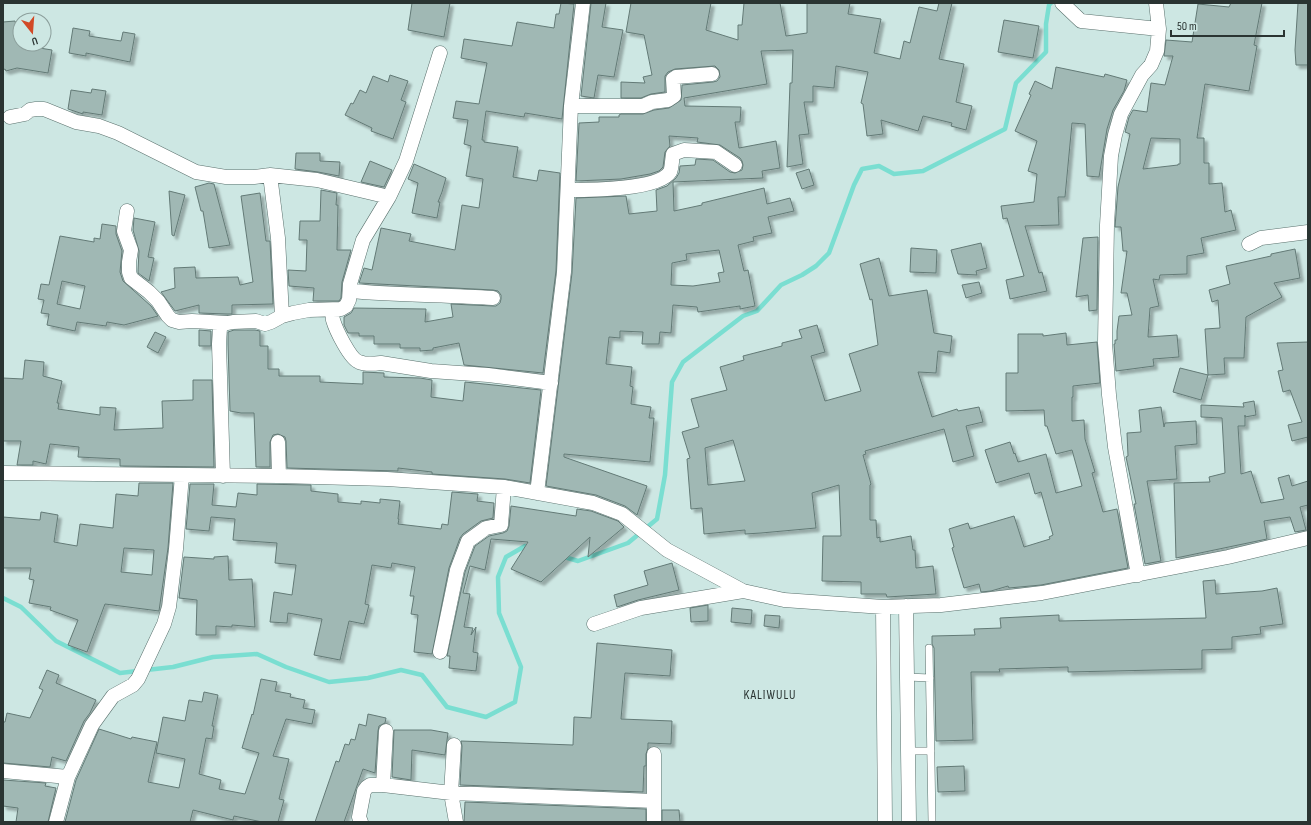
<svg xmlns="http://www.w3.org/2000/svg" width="1311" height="825" viewBox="0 0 1311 825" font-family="'Sofia Sans Condensed',sans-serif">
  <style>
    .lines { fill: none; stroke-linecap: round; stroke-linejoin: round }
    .stream { stroke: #7aded1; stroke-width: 4.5 }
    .building { fill: #a0b8b4; stroke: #637a76; fill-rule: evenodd; filter: url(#shadow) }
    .lane-casing { stroke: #5a716d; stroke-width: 8 }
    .street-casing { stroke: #5a716d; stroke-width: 15 }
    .lane { stroke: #fff; stroke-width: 7 }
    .street { stroke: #fff; stroke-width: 14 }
    .labels { text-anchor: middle; stroke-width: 3.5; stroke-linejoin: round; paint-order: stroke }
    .quarter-label { font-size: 13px; letter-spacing: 1px; fill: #2a3432; stroke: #cde7e3 }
  </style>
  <defs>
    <filter id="shadow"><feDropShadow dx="3.5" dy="3.5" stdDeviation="1" flood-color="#0004"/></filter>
  </defs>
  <rect width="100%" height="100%" fill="#cde7e3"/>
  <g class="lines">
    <path class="stream" d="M561,556L578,561L628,543L657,519L665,475L672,382L683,362L743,316L757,311L781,285L802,275L816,266L829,253L854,185L862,169L879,166L894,174L923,171L1005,129L1016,83L1046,52V24L1049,5L1051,3
      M3,598L21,607L56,641L120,673L173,667L213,657L257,654L286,667L329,682L368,678L401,670L422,675L447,707L486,717L515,702L521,667L499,613L498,577L506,557L525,546L531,548"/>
  </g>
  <path class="building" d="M412,3H450L444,37L408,30Z
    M561,3L574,4L562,119L525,113L524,117L486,111L482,140H484V142L518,147L513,177L537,181L539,170L560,173L556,271L543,373L464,365L459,343L433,348V350L420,351V348H400V344H374V336H359V333H348L344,325V317L351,313L354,308L426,309L425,322L453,317L451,304L493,306H496L500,303L501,299V295L498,291L493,290L359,283L364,268L372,270L381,228L411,234L409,241L455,250L462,205L479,208L483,179L466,176L471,146L464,144L468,120L453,118L456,101L479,104L487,63L461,58L464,39L512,46L517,22L554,28L556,14H559Z
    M591,3H606L602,27L623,30L614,77L598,75L594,98L581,96Z
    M631,3H711L706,30L738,40V25H742L744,3H780L786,36L807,33V3H850L848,14L881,19L874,53L900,59L904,41L910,43L919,7L937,11L939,3H952L939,59L964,64L956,102L972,106L966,130L951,126L952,123L923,116L918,131L881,120L883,134L867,136L863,104L861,103L868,72L836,66L834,88L813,86V102H804L809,134L799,135L803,164L787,167L790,83H792L793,50L761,51L767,84L684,98L685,106L741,107L740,122H735L739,148L776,141L780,168L762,171L763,178L673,182L674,211L702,205V203L764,188L767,204L790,198L794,211L768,217L772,233L753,237L754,241L738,245L744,271L748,270L755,306L740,309V306L698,312L697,307L673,305L671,333L660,332L659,344H642L643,332L620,331V338L609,337L606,364L632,367L630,386L633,387L631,404L651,407L649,418H654L650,462L564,454V457L647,486L637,515L625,506L596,495L546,486L572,273L576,198L626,196L629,214L657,211L656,190L667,186L676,178L679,173L680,166L695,165L696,159L713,160L730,172L735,173L742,170L743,165L742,161L740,158L720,145L697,142L698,138L669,136L670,146L665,152L663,167L659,171L650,174L621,179L576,181L579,123L599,122V117H619V115L621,114H643L654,110L669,108L681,100L682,85L713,82L717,81L720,77L719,70L715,66L675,69L668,72L665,76V92L651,94L641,98H621V82L645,83L643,77L652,75L644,35L626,32ZM719,250L724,272L718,273L720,282L693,286L671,285L672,263L687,260L686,254Z
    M1231,3H1262L1254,45L1257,46L1249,91L1205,84L1197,138H1204V163H1209V184L1222,183L1225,212L1231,210L1236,230L1201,238L1204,253L1187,256V274L1160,275L1159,280L1153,279L1159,306L1150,308L1148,337L1177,335L1179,357L1153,359L1154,366L1116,371L1114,344H1115V340H1117V331L1119,316L1132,315L1127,293H1121L1127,251H1123L1121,227H1115L1118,187L1130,134L1125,132L1129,117L1133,110L1147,112L1151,83L1165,85L1173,56H1164L1166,40L1192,42L1198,4L1229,7ZM1151,138L1180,139V164H1178V165L1143,169Z
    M1298,3H1308V65H1296L1295,50Z
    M1004,20L1039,26L1033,58L998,52Z
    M15,21L21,45L52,50L48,73L17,68L6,71L5,69L3,70V22Z
    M73,28L90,31L89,36L121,41L123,32L135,34L130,62L86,53V56L69,53Z
    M1056,67L1104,77L1105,74L1127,80L1124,91L1113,110L1107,129L1099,177L1087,176L1085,124L1072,123L1065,197H1058L1059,225L1025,226L1039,273L1042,272L1047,291L1010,299L1006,280L1024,276L1007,218L1003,219L1001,206L1034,202L1037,174L1028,171L1037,141L1015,131L1031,95L1029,94L1035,81L1052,89Z
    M390,75L408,81L401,100L406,102L393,139L371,131L372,128L345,115L351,103L353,104L360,90L366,93L373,76L388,82Z
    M92,89L106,91L102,115L83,112V114L68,109L71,90L91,93Z
    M296,153H320V161L340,162L339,176L318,172L295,169Z
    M370,161L392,170L384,187L361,182Z
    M414,164L446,178L442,192L438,202H440L437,218L412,213L418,183L408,179Z
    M809,169L814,185L802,189L796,173Z
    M209,183L214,184L230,245L209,248L203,211H201L195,187Z
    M321,190L337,193L336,205H338L337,250H351L342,282L341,298L339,301H313L314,288L289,286L288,270L306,271L307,240H299L300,221H320Z
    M169,191L185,195L174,236L172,235Z
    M260,193L266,241H270L273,304L232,305V314H227L199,313V305L175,311L161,292L175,288L174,268L195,267L196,278L238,277L240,285L253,282L241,196Z
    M134,218L155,222L148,257L154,258L149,281L138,273V271L139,251L133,230Z
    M102,224L116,226V234L122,251L120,272L123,281L151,306L158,316L124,325L107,322L106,326L77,322L75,331L47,325L49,314L41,313L44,300L38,299L41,284L49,285L60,236L94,242V238L100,239ZM62,281L85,286L80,309L57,304Z
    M1098,237L1097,310L1089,311L1088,295L1076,297L1083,238Z
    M981,243L987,268L976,271L977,275L958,274L951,250Z
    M911,248L937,250L936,273L910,272Z
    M1295,249L1300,278L1274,283L1282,297L1246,317L1244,358H1224L1225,374L1208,375L1205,329L1220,328L1218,300L1212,302L1209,290L1230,284L1226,266L1271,256V254Z
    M879,258L889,296L927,290L934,333L952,336L950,353L938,351L936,373L918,372L932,417L957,409L958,411L979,407L983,422L966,426L974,456L953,462L944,429L865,451L866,454L863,455L871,484L870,485V520H876L877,538L880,537V542L911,536L913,550H915L916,568L933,566L936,594L887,597L886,594H861V582L822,581L823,536H841L839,485L812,493L816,528L761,533L745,534V530L704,534L702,508L691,509L687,459L690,458L682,432L699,427L691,399L727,390L720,367L744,360L743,356L782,346V343L802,338L799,330L817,325L825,352L811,356L825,401L861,391L849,354L878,345L872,299L870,300L860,264ZM733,440L745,481L708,485L705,448Z
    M979,282L982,293L966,298L962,285Z
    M199,330L211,331V346H199Z
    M234,330H255L260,331V346H268V369H279V376H320V382L363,384V372L384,373V377L420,378L432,380L431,397L463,401L465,382L541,390L530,483L505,479L432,474V472L398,468V471L287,468L286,441L285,437L278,434L273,435L270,442V467H256L254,413H241L230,411L228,344V332Z
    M155,332L166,337L158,353L147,347Z
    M1066,333L1067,345L1097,342L1100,383L1073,386V397H1072V421L1084,420L1085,439L1095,472L1092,473L1103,512L1117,509L1128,568L1041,585L1009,588L1008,586L991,591L981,592L979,584L964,588L952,548L954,547L949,529L968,523L970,529L1014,516L1024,547L1050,539L1049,537L1053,535L1041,492L1035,494L1029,473L996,483L985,450L1010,442L1014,454L1015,453L1018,462L1046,454L1056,493L1082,486L1072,450L1056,454L1047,426H1045L1044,410L1006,411V373H1018V334H1043V336Z
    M1308,342V437L1292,441L1288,425L1302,422L1290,390L1283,392L1278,371L1283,370L1277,343Z
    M25,360L44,362L43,376L62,381L57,403H59L58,409L100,415V407L116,408L114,430L163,428L162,401L193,400V380H212L214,467L120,466V459L78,457L79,447L50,444L46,464L33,461V465H17L21,441H3V378L23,379Z
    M1180,368L1208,375L1201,400L1173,392Z
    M1254,401L1256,415L1245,417V415V426H1238L1241,474L1251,471L1261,503L1284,499L1278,478L1289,475L1292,486L1308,481V505L1300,507L1306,530L1295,532L1290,517L1264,521L1267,539L1176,558L1174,483L1210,482L1209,477L1225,473L1222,418L1201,417V405L1244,407L1243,403Z
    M1161,407L1164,427L1165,423L1196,421L1197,444L1175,446L1177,479L1147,481L1161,561L1145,564L1134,504H1136L1126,457L1128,456L1127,433L1141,432L1139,410Z
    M139,483H173L168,548L159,611L105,604L87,652L68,645L78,620L50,610L51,607L29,603L34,580L29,579L31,568H3V517L40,520L41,512L58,515L54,542L77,546L80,524L113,528L116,494L138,496ZM124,548L154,550L152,575L121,572Z
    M190,484H214L212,505L236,507L238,493L257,495V484L311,485V491L338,494V502L361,504V501L380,503V499L400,501L398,519H399L398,524L441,529L442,524L448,525L452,492L478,494L477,501L494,503L493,518L481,521L463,534L460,538L449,568L432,654L414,652L418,615L411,614L414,596H410L415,567L392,563L391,568L372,565L365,604L369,605L364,624L349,621L340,660L314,655L322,619L288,613L287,623L270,622L274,592L292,595L296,565L275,563L277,543L233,540L235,519L211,517L209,531L186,529Z
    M511,506L576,516L577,509L591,511L618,521L624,527L588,557L590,537L541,582L511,569L528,542L491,539L485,570L470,566L463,593L470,594L464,627L473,628L471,635L476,627L473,652L478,653L476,671L449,668L450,656H447L465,572L475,546L489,536L503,533L507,531L509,526Z
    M228,556L229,580L252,579L255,627L232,625V627L216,626V635H196L197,600L179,598L184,557L214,559V557Z
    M672,563L679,590L638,600L617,607L614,595L648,585L644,571Z
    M1215,580L1216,594L1262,591L1277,588L1283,624L1260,627L1261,634L1232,637V649L1202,650V669L1068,672V667L999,669L1000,672H971L973,740L936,741L934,648L932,644V636L975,635L974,629L1001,628L1000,618L1059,615V621L1206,618L1203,581Z
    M708,605V621L691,622L690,608Z
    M732,608L752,610L751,624L731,622Z
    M765,615L780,616L779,628L764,626Z
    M597,643L672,650L670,676L625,673L621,719L672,721L671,744L648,743V748L646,754V766H644L643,792L460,785L462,746L461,741L573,745L574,717L591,718Z
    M47,670L59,675L56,683L96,700L90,713L84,721L66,761L52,757L50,767L3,763V722H5L7,713L30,718L43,690L39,688Z
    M261,679L277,682L275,691L291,694L290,697L305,700L303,708L315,710L312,724L286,719L273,756L289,759L279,799L284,800L278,822H262L234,816L233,820L193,810L190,822H65L76,780L99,729L131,739L132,737L157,742L148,782L179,788L185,759L156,753L163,717L185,721L189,700L202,702L204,692L218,695L212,726H214L212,739L206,738L199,774L221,780L219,789L245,794L259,753L242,748L252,714L253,715Z
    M368,714L386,718L385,723L379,726L378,731L375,773L363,769L344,822H315L336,761L339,762L345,744L349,745L351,739L355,740L359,724L366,726Z
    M394,730H431L448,733L445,755L412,750L411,780L392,777Z
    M964,766L965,791L938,792L937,767Z
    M3,780L46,783L45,786L56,788L48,822H16L18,808L3,806Z
    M465,802L646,809V822H464Z
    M662,810H679L680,822H662Z"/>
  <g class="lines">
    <defs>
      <path id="lane" d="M929,648L932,822
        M907,677L930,678
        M908,751H931"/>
      <path id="street" d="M1062,3L1081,21L1159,29
        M571,106H643L652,102L668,100L674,96L673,79L676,77L712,74
        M10,117L25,114L30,110L36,109H44L76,122L99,126L118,133L196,172L226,177H254L270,175L317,180L389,197
        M270,175L278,238L282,316
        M568,190C588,190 659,190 670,172C672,168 672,159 673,154L684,150L716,152L735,165
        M127,211L124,231L131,250L129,262V272L131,278L149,292L158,301L168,316L172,320L179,322L192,321L227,323
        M1249,244L1261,238L1308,232
        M350,291C397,295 445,295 493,298
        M333,310C333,313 332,317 333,320C336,330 350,359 359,362C366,365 374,364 381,363L431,371L488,375L551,383
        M278,442L279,476
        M3,473L279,476L387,479L504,487L593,503L622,514L667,550L743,591L784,600L883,607L941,605L1042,593L1228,557L1308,538
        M223,476L219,344L220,328L223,324L233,322L256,321L265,324L271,322L282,316L293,313L309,310L341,309L346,306L349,300L350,284L363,240L389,197L406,161L440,53
        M537,493L564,272L571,106L583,3
        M1138,575L1115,447L1109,395L1105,343L1107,225L1111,156L1115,135L1121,114L1142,75L1151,65L1157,51L1159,29L1156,3
        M906,606L909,822
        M883,607L885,822
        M594,624L641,608L743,591
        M440,652L457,570L468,541L486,528L501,525L504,487
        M454,745L451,793L456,822
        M654,754V822
        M3,771L68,777
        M383,785L386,731
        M56,822L68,777L92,725L113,696L133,685L138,679L164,624L169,607L176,549L182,475
        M361,822L359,817L364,791L367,787L370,785H383L451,793L654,801"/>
    </defs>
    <use href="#lane" class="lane-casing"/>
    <use href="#street" class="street-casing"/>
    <use href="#lane" class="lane"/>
    <use href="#street" class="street"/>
  </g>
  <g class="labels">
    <g class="quarter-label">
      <text x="770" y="699">KALIWULU</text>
    </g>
  </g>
  <rect width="1311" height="825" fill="none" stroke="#2a3432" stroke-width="8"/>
  <g transform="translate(32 32) rotate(163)"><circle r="19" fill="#cde7e3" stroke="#8c9f9c"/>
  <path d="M0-3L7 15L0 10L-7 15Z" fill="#d24926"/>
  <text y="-6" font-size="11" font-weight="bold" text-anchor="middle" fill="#2a3432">U</text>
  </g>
  <path d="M1171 30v6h113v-6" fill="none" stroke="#2a3432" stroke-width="2"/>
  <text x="1177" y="30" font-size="12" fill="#2a3432" stroke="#cde7e3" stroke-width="3" paint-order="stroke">50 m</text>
</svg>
